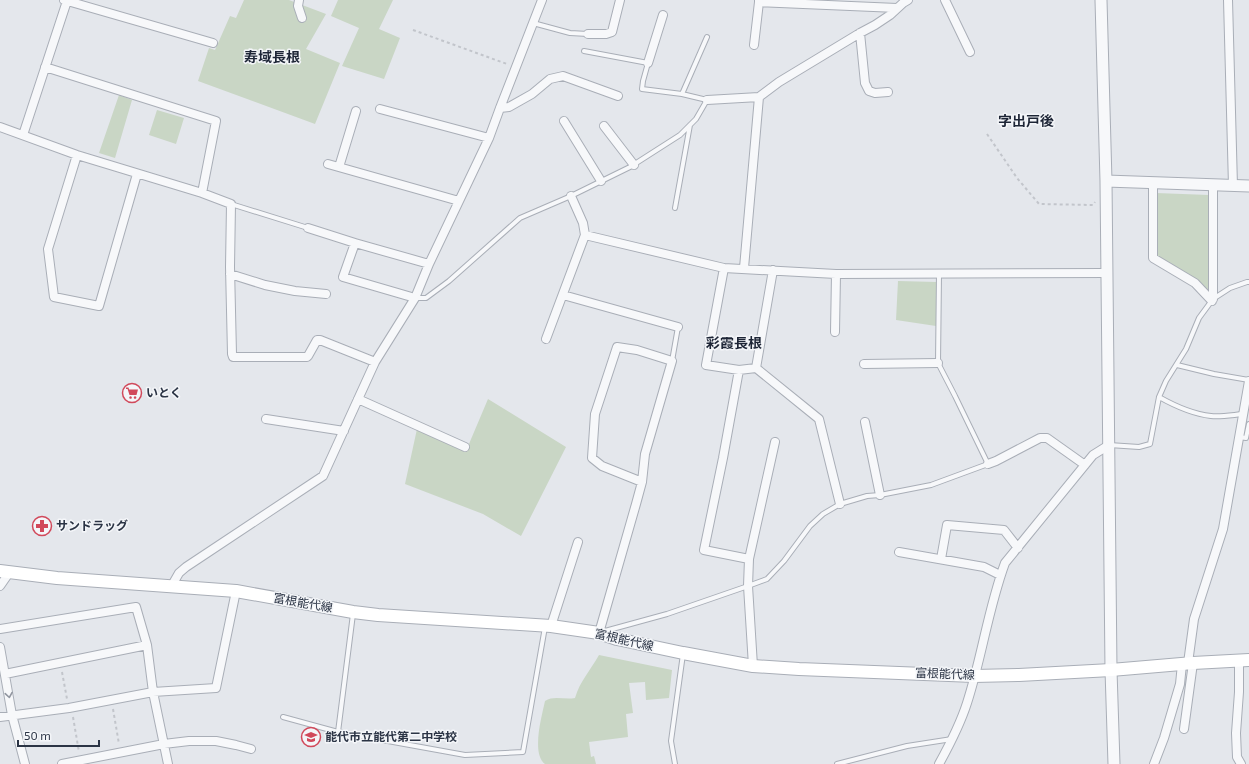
<svg xmlns="http://www.w3.org/2000/svg" width="1249" height="764" viewBox="0 0 1249 764" font-family="'Exo 2','Noto Sans JP',sans-serif">
  <style>
    .green { fill: #c9d6c5 }
    .lines { fill: none; stroke-linecap: round; stroke-linejoin: round }
    .service-casing { stroke: #a9aeb7; stroke-width: 6 }
    .minor-casing { stroke: #a9aeb7; stroke-width: 10 }
    .tertiary-casing { stroke: #a9aeb7; stroke-width: 13 }
    .secondary-casing { stroke: #a9aeb7; stroke-width: 14 }
    .path { stroke: #c2c5cb; stroke-width: 2; stroke-dasharray: 3 3; stroke-linecap: butt }
    .service { stroke: #f7f8fa; stroke-width: 4 }
    .minor { stroke: #f7f8fa; stroke-width: 8 }
    .tertiary { stroke: #f7f8fa; stroke-width: 11 }
    .secondary { stroke: #fff; stroke-width: 12 }
    .oneway { stroke: #9196a0 }
    .labels { text-anchor: middle; stroke-width: 3; stroke-linejoin: round; paint-order: stroke }
    .poi-label { font-size: 12px; font-weight: bold; fill: #2b3445; stroke: #f4f6f9; text-anchor: start }
    .street-label { font-size: 12px; fill: #2b3445; stroke: #f4f6f9 }
    .quarter-label { font-size: 14px; font-weight: bold; fill: #1d2536; stroke: #f4f6f9 }
  </style>
  <rect width="100%" height="100%" fill="#e4e7ec"/>
  <path class="green" d="M244,0H289L326,14L306,49L340,63L315,124L198,81L209,48L215,50L230,16L236,18Z
    M338,0H393L379,29L400,38L384,79L342,66L359,28L331,16Z
    M119,95L132,100L115,158L99,153Z
    M157,110L184,118L176,144L149,135Z
    M1156,193L1209,195L1211,292L1208,293L1156,257Z
    M898,281L937,282L936,326L896,320Z
    M488,399L566,447L521,536L483,514L405,484L417,429L466,451Z
    M599,655L672,670L669,698L646,700L645,682L629,683L633,713L626,714L628,737L589,742L591,757L594,756L596,764H545C531,754 542,715 545,701C554,695 564,700 575,698C580,681 590,671 599,655Z"/>
  <g class="lines">
    <defs>
      <path id="service" d="M533,23L570,33L588,34
        M682,94L707,37
        M231,204L308,228
        M675,208L690,125
        M415,298H426L449,281L520,218L571,196L630,167L680,135L696,119L707,100L682,94L642,89L643,81L648,63L584,51
        M672,361L678,327
        M1177,365L1214,374L1249,380
        M1159,397C1175,406 1193,414 1211,416C1221,417 1232,415 1243,414
        M1239,437L1246,438L1249,424
        M1109,445L1139,447L1150,444L1159,397L1166,381L1186,349L1199,318L1213,299L1230,288L1247,282H1249
        M605,631L667,614L748,586L767,579L784,561L810,526L823,514L840,504L867,496L880,495L931,485L988,464L955,396L938,363L939,274
        M283,717L338,732L465,755L523,752L545,627
        M338,732L353,614
        M675,764L671,741L683,654
        M837,764L907,746L952,739"/>
      <path id="minor" d="M64,0L213,43
        M299,0L298,6L302,18
        M759,0V2L897,8
        M945,0L970,52
        M1228,0L1233,186
        M860,33L865,83L869,91L875,93L888,92
        M588,34H606L612,32L620,0
        M754,45L759,2
        M648,63L663,15
        M707,100L759,97L779,82L860,33L875,25L890,15L903,3L908,0
        M500,108L509,107L532,94L550,79L563,76L618,96
        M380,109L489,138
        M564,121L601,181
        M604,126L634,165
        M0,127L77,155L202,193L216,121L45,67
        M23,135L67,1
        M77,155L48,249L54,297L99,306L137,174
        M328,164L459,201
        M339,167L356,111
        M1153,183V258L1195,283L1212,301
        M1213,185V299
        M202,193L231,204L230,267L232,354L233,357H307L308,356L317,340H320L375,362
        M308,228L355,243L429,264
        M585,235L724,268L836,274L1107,273
        M355,243L343,277L415,298
        M724,268L706,365L739,370L756,368L773,270
        M744,268L759,97
        M230,274L265,285L295,291L326,294
        M563,295L678,327
        M835,332L836,274
        M546,339L585,235L583,223L571,196
        M864,364L938,363
        M756,368L819,419L840,504
        M739,370L723,458L704,550L749,559L748,586L753,666
        M358,399L465,447
        M266,419L344,431
        M865,422L880,495
        M988,464L996,461L1040,438H1047L1085,465
        M899,552L984,567L1000,575
        M749,559L775,442
        M941,559L947,525L1004,530L1018,548
        M0,586L9,573
        M171,587L179,573L186,567L323,476L375,362L415,298L429,264L489,138L500,108L542,0
        M551,626L578,542
        M0,629L136,607L147,645L153,692L168,764
        M599,633L636,504L642,482L645,454L672,361L637,350L617,347L595,414L592,458L602,466L642,482
        M0,647L12,715L25,764
        M1239,661V692L1236,733L1237,757L1241,764
        M1188,663L1194,619L1223,529L1249,381
        M5,674L147,645
        M0,717L69,708L153,692L216,688L236,591
        M1184,729L1193,663
        M62,764L164,744L189,741H216L236,745L251,749
        M939,764C950,744 960,725 967,703C982,657 988,609 1005,563L1093,455L1109,445
        M1154,764L1164,738L1180,684L1182,664"/>
      <path id="tertiary" d="M1101,0L1106,181L1111,670L1114,764
        M1106,181L1249,186"/>
      <path id="secondary" d="M0,571L57,578L236,591L353,612L378,615L551,626L599,633L617,639L683,653L753,666L799,669L974,676L1019,675L1111,670L1193,663L1249,660"/>
    </defs>
    <use href="#service" class="service-casing"/>
    <use href="#minor" class="minor-casing"/>
    <use href="#tertiary" class="tertiary-casing"/>
    <use href="#secondary" class="secondary-casing"/>
    <path class="path" d="M413,30L507,64
      M987,134L1017,178L1039,204L1093,205L1095,202
      M62,672L67,699
      M113,709L119,744
      M73,717L79,752"/>
    <use href="#service" class="service"/>
    <use href="#minor" class="minor"/>
    <use href="#tertiary" class="tertiary"/>
    <use href="#secondary" class="secondary"/>
  </g>
  <defs><path id="oneway-chevron" d="M-2-3.5L2.5 0L-2 3.5" fill="none" stroke-width="1.6" stroke-linecap="round" stroke-linejoin="round"/></defs>
  <use class="oneway" href="#oneway-chevron" transform="translate(9 695) rotate(81)"/>
  <defs>
    <symbol id="supermarket-ring" viewBox="-11 -11 22 22"><circle r="9.5" fill="#f4f6f9" stroke="#d1495b" stroke-width="1.5"/><path d="M-6-5.5h2.5l.6 2H6L4.5 2H-2.5L-4.4-4H-6ZM-1.5 3.2a1.3 1.3 0 1 0 .1 0ZM3 3.2a1.3 1.3 0 1 0 .1 0Z" fill="#d1495b"/></symbol>
    <symbol id="pharmacy-ring" viewBox="-11 -11 22 22"><circle r="9.5" fill="#f4f6f9" stroke="#d1495b" stroke-width="1.5"/><path d="M-2-6h4v4h4v4h-4v4h-4v-4h-4v-4h4Z" fill="#d1495b"/></symbol>
    <symbol id="school-ring" viewBox="-11 -11 22 22"><circle r="9.5" fill="#f4f6f9" stroke="#d1495b" stroke-width="1.5"/><path d="M0-5L7-2L0 1L-7-2ZM-4 1L0 2.5L4 1V4Q0 6-4 4Z" fill="#d1495b"/></symbol>
  </defs>
  <g fill-rule="evenodd">
    <use href="#supermarket-ring" x="121" y="382" width="22" height="22"/>
    <use href="#pharmacy-ring" x="31" y="515" width="22" height="22"/>
    <use href="#school-ring" x="300" y="726" width="22" height="22"/>
  </g>
  <g class="labels">
    <g class="poi-label">
      <text x="146" y="397">いとく</text>
      <text x="56" y="530">サンドラッグ</text>
      <text x="325" y="741">能代市立能代第二中学校</text>
    </g>
    <g class="street-label">
      <text transform="translate(303 603) rotate(10)" y="4">富根能代線</text>
      <text transform="translate(624 640) rotate(13)" y="4">富根能代線</text>
      <text transform="translate(945 674) rotate(2)" y="4">富根能代線</text>
    </g>
    <g class="quarter-label">
      <text x="272" y="62">寿域長根</text>
      <text x="1026" y="126">字出戸後</text>
      <text x="734" y="348">彩霞長根</text>
    </g>
  </g>
  <path d="M18 740v6h81v-6" fill="none" stroke="#2b3445" stroke-width="2"/>
  <text x="24" y="740" font-size="12" fill="#2b3445" stroke="#f4f6f9" stroke-width="3" paint-order="stroke">50 m</text>
</svg>
